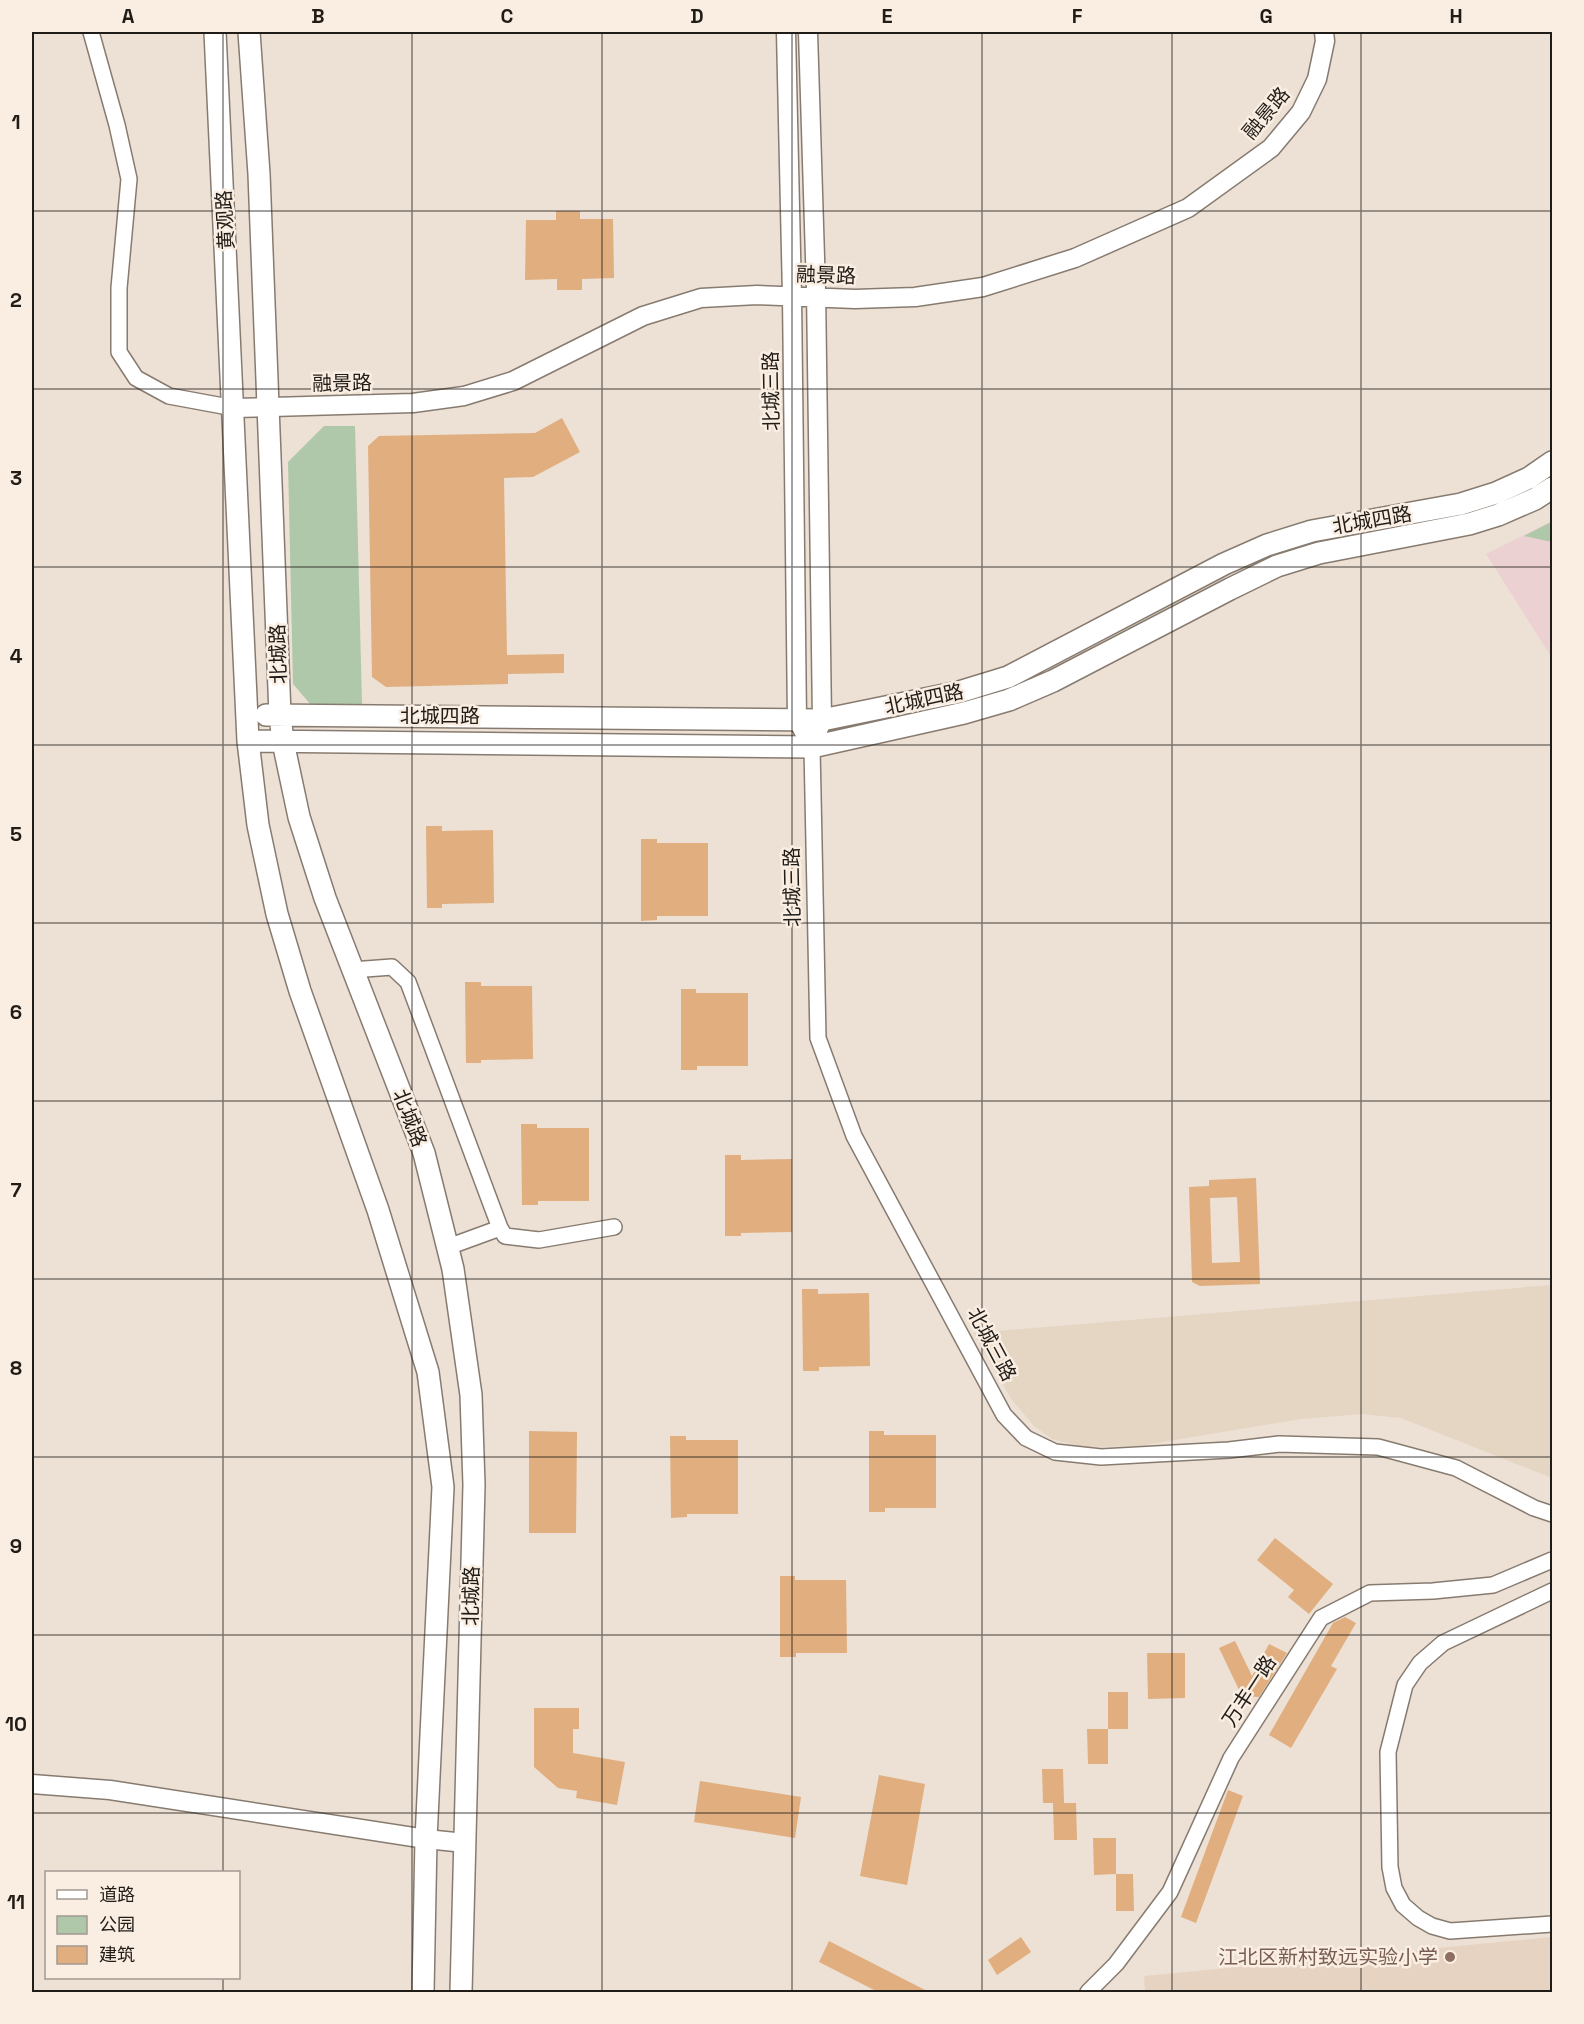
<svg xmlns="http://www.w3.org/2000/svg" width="1584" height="2024" viewBox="0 0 1584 2024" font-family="'Space Grotesk','Noto Sans SC',sans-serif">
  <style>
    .commercial { fill: #ecd1d3 }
    .industrial { fill: #e4d6c3 }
    .built { fill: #e7d3c2 }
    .green { fill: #aec8a9 }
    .building { fill: #e0ae7f; fill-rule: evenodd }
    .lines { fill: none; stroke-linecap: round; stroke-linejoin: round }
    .minor-casing { stroke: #877b70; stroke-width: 18 }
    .tertiary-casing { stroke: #877b70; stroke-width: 21 }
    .secondary-casing { stroke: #877b70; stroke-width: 24 }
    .minor { stroke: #fff; stroke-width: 15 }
    .tertiary { stroke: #fff; stroke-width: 18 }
    .secondary { stroke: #fff; stroke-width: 21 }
    .grid { fill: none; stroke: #201c18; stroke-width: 1.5; stroke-opacity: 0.55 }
    .education-dot { fill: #8d6e63; stroke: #faede1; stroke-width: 2 }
    .labels { text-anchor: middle; stroke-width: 5; stroke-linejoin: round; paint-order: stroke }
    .street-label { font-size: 20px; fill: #201c18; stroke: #faede1 }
    .education-label { font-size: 20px; fill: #785e54; stroke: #faede1; text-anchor: end }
    .neatline { fill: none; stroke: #201c18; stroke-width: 2 }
    .grid-label { font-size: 20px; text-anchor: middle; font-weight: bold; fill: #201c18 }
  </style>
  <rect width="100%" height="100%" fill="#ede0d4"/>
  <path class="commercial" d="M1552,521V658L1486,554Z"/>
  <path class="industrial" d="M1552,1285V1478L1401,1418L1362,1414L1301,1419L1139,1446L1083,1447L1052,1439L1034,1426L1012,1400L973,1333Z"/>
  <path class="built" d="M1552,1937V1992H1145L1144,1976Z"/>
  <path class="green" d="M324,426H355L362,704L312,706L293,684L288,462Z
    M1552,521V542L1524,536L1551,522Z"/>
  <path class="building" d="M556,211H580V219H613L614,278L582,279V290H557V279L525,280L526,220H556Z
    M562,418L580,452L533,477L504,478L507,655L564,654V673L508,674V684L386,687L372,677L368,446L379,436L535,433Z
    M426,826H442V831L493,830L494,903L442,904V908H427Z
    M641,839H657V843H708V916H657V920L641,921Z
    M465,982H481V986H532L533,1059L481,1060V1063H466Z
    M681,989H696V993H748V1066H697V1070H681Z
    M521,1124H537V1128H589V1201H538V1205H522Z
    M725,1155H741V1160L792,1159V1232L741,1233V1236H725Z
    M1256,1178L1260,1284L1200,1286L1192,1282L1189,1187L1209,1186V1180ZM1237,1197L1240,1262L1212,1263L1210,1198Z
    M802,1289H818V1294L869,1293L870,1366L819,1367V1371H803Z
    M529,1431L577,1432L576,1533H529Z
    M869,1431H884V1435H936V1508H885V1512H869Z
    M670,1436H686V1440H738V1514H687V1517L671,1518Z
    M1275,1538L1333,1584L1309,1614L1288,1597L1294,1590L1257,1560Z
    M780,1576H795V1580H846L847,1653H796V1657H780Z
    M1345,1617L1356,1623L1331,1666L1337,1669L1291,1748L1269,1735L1333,1623Z
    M1235,1641L1252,1676L1269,1644L1287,1653L1259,1697L1242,1696L1219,1648Z
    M1147,1653H1185V1698L1148,1699Z
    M1108,1692H1128V1729H1108Z
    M534,1708H579V1729H573V1753L625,1762L617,1805L576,1798L577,1791L558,1788L534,1767Z
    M1087,1729H1108V1764H1088Z
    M1042,1769H1063L1064,1803H1043Z
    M879,1775L925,1784L907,1885L860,1876Z
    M700,1781L801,1797L795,1838L694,1822Z
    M1228,1790L1243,1796L1196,1923L1181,1917Z
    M1053,1803H1076L1077,1840H1054Z
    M1093,1838H1116V1874L1094,1875Z
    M1116,1874H1133L1134,1911H1116Z
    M1021,1937L1031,1952L997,1975L988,1960Z
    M829,1941L929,1992H878L819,1962Z"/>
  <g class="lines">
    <defs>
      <path id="minor" d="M91,32L117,125L129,179L119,288V352L136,378L169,396L234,408
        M812,747L818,1038L854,1136L1004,1415L1026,1438L1055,1452L1101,1457L1229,1450L1279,1444L1378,1447L1456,1468L1534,1508L1552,1514
        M352,970L392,967L408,982L500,1228L505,1236L539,1240L614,1227
        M448,1247L500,1228
        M1552,1591L1443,1643L1420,1663L1405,1685L1388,1752L1390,1867L1394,1888L1403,1905L1418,1918L1432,1926L1450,1931L1552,1924
        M1088,1992L1116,1964L1170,1892L1231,1758L1321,1618L1370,1593L1433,1591L1493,1585L1552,1560"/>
      <path id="tertiary" d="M786,32L792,296L797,719L812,747
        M808,32L816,290L822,720L818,731
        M234,408L413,403L464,396L513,381L643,316L701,298L757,295L855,299L915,297L983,287L1075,258L1188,208L1271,148L1301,112L1317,79L1325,41L1324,32
        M32,1784L110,1790L426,1839L465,1843"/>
      <path id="secondary" d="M215,32L248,741L258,825L277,914L300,991L378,1210L428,1372L443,1487L426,1839L423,1992
        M249,32L259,174L280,715L283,742L299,817L325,898L424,1153L453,1269L471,1395L474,1485L461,1992
        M266,715L822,720L959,692L1008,677L1224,564L1267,545L1312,531L1461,504L1496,493L1529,478L1552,462
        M248,741L812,747L964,713L1009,700L1053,681L1230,589L1277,566L1319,553L1469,524L1498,515L1535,499L1552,488"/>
    </defs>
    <use href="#minor" class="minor-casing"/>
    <use href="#tertiary" class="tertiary-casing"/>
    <use href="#secondary" class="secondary-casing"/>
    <use href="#minor" class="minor"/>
    <use href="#tertiary" class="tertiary"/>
    <use href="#secondary" class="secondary"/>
  </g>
  <path class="grid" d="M223,32V1872M412,32V1992M602,32V1992M792,32V1992M982,32V1992M1172,32V1992M1361,32V1992M32,211H1552M32,389H1552M32,567H1552M32,745H1552M32,923H1552M32,1101H1552M32,1279H1552M32,1457H1552M32,1635H1552M32,1813H1552M223,1978V1992"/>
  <circle class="education-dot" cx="1450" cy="1957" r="6"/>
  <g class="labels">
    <g class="street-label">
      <text transform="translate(1266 113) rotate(-50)" y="7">融景路</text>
      <text transform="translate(225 220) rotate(-93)" y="7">黄观路</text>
      <text transform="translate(826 275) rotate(2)" y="7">融景路</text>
      <text transform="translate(342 383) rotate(-1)" y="7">融景路</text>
      <text transform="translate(771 391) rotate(-91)" y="7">北城三路</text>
      <text transform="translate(1372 520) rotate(-10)" y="7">北城四路</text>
      <text transform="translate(278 654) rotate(-92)" y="7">北城路</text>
      <text transform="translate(924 699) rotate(-12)" y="7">北城四路</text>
      <text x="440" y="723">北城四路</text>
      <text transform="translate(792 887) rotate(-91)" y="7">北城三路</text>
      <text transform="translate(410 1118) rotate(69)" y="7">北城路</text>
      <text transform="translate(992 1344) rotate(62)" y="7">北城三路</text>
      <text transform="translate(471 1596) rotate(-89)" y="7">北城路</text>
      <text transform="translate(1249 1691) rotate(-57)" y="7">万丰一路</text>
    </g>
    <g class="education-label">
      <text x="1438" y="1964">江北区新村致远实验小学</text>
    </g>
  </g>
  <rect width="1584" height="2024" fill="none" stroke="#faede1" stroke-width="66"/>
  <rect x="45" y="1871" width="195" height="108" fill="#faede1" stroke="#a39991" stroke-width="1.5"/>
  <rect x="57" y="1890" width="30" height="9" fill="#ffffff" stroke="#a39991" stroke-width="1.5"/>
  <text x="99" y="1901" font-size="18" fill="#201c18">道路</text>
  <rect x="57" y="1916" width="30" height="18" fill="#aec8a9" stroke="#a39991" stroke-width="1.5"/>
  <text x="99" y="1931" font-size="18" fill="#201c18">公园</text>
  <rect x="57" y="1946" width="30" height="18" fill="#e0ae7f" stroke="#a39991" stroke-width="1.5"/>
  <text x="99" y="1961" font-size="18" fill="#201c18">建筑</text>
  <rect x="33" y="33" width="1518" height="1958" class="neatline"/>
  <g class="grid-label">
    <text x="128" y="23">A</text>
    <text x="318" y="23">B</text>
    <text x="507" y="23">C</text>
    <text x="697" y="23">D</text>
    <text x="887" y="23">E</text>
    <text x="1077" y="23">F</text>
    <text x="1266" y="23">G</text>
    <text x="1456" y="23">H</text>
    <text x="16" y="129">1</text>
    <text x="16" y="307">2</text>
    <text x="16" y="485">3</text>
    <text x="16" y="663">4</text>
    <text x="16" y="841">5</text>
    <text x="16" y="1019">6</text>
    <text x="16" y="1197">7</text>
    <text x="16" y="1375">8</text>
    <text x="16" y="1553">9</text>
    <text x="16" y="1731">10</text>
    <text x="16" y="1909">11</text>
  </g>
</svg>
